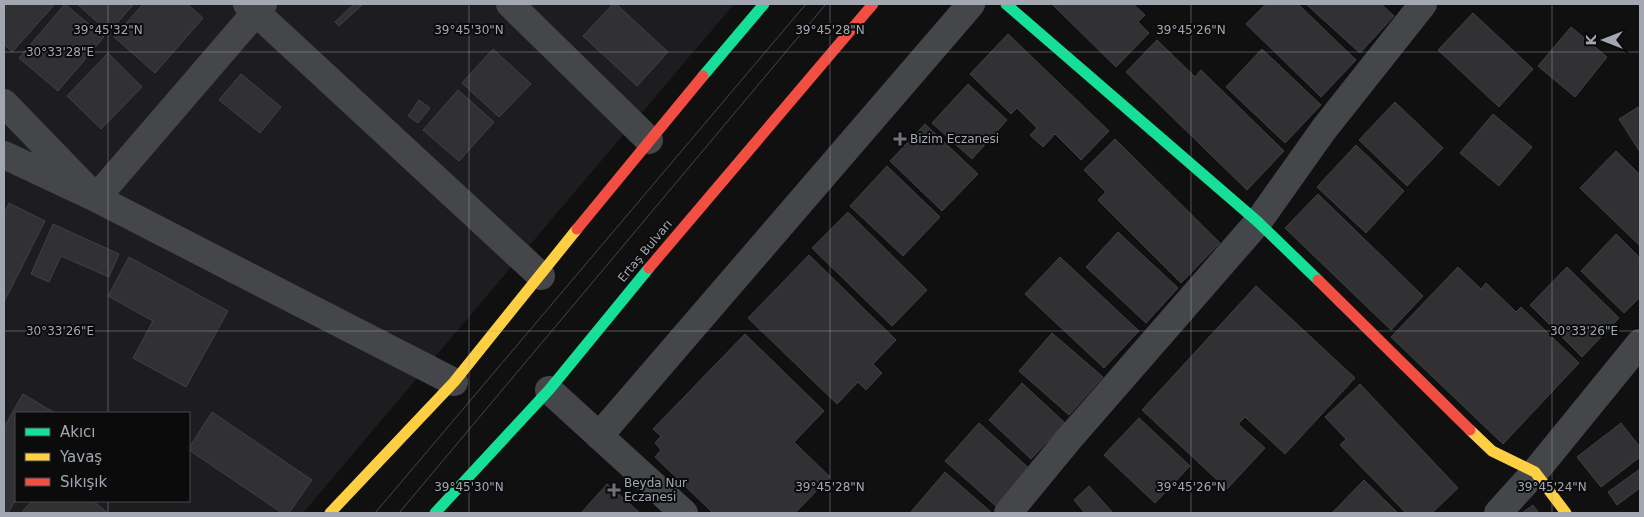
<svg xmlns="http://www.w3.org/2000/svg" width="1644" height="517" viewBox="0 0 1644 517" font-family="'DejaVu Sans',sans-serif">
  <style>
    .built { fill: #1d1d1f; fill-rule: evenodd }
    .building { fill: #313133; stroke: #404144 }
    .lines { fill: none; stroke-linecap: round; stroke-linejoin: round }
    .street { stroke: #454649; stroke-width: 28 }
    .fast { stroke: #16e098; stroke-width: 11 }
    .slow { stroke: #ffcf43; stroke-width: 11 }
    .jam { stroke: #f24e42; stroke-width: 11 }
    .tram { stroke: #454749; stroke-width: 1 }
    .ticks { fill: none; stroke: #a2a7b1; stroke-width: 1; stroke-opacity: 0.45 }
    .poi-dot { fill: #6f7279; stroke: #0b0b0c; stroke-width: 2 }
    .labels { text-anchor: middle; stroke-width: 4; stroke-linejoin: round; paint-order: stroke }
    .poi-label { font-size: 12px; fill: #a2a7b1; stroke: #0b0b0c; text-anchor: start }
    .street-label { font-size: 12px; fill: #a2a7b1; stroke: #0b0b0c }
    .ticks-label { font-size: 12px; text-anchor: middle; fill: #a2a7b1; stroke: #0b0b0c; stroke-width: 4; stroke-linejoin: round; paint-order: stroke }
  </style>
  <rect width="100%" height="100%" fill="#101011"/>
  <path class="built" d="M4,4H734L303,513H4ZM16,413H189V501H16Z"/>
  <path class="building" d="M4,4H55L12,52L4,44Z
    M65,4L104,37L58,91L19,58Z
    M77,4H134L109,32Z
    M143,4H187L203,18L155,73L114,37Z
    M354,4H363L339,26L335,22Z
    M613,4H616L668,52L637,86L583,36Z
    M1052,4H1133L1145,15L1138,22L1149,33L1116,67Z
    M1266,4H1298L1356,60L1321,97L1246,24Z
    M1306,4H1381L1394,16L1360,53Z
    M1473,13L1533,69L1499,107L1438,50Z
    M1571,27L1607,57L1575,97L1538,66Z
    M1008,34L1109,131L1081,160L1055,134L1043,147L1030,135L1037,128L1017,108L1011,114L970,74Z
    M1157,40L1195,77L1201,70L1284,151L1247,190L1126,72Z
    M493,49L531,84L499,117L462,83Z
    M1262,49L1321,105L1285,143L1226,87Z
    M108,53L142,87L101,129L67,96Z
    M241,74L281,107L260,133L219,100Z
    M968,84L1007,120L972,159L932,123Z
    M458,90L494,122L459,161L423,130Z
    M419,100L430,108L418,123L408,116Z
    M1395,102L1443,148L1407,186L1359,140Z
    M1640,106V152L1619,119Z
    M1493,114L1532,147L1499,186L1460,153Z
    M925,124L978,174L942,211L890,161Z
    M1115,139L1220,243L1181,283L1098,200L1106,192L1084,170Z
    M1356,145L1404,191L1366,233L1317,187Z
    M1616,151L1640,175V246L1580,188Z
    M887,166L940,217L903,256L850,206Z
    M1318,194L1423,296L1391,330L1285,228Z
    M9,203L45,221L4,302V214Z
    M848,212L927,290L892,326L812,248Z
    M53,224L119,254L109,277L61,256L49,282L31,274Z
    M1118,232L1178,288L1146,323L1086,267Z
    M1616,234L1640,258V297L1624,313L1581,271Z
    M809,255L896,340L873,364L882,373L866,390L858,382L837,404L748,318Z
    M129,257L228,311L186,387L133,358L153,321L108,296Z
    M1060,257L1139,331L1104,368L1025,294Z
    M1458,267L1481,289L1486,283L1516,312L1521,307L1579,363L1503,444L1391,337Z
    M1567,267L1619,318L1582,357L1530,305Z
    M1256,286L1355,378L1285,454L1245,417L1238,424L1265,448L1227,489L1142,410Z
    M1052,333L1103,377L1069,415L1019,371Z
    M745,334L824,411L794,442L830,477L795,513H713L655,457L661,450L655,443L661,436L653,429Z
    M1022,383L1065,423L1031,459L989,420Z
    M1360,384L1458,488L1432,513H1406L1340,445L1346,439L1325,417Z
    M23,394L55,413H16V499L8,513H4V427Z
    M212,412L312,480L289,513H282L189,450V448Z
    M1139,418L1190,466L1155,503L1104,455Z
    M979,423L1031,470L997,507L945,461Z
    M1621,423L1640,447V457L1601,487L1577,457Z
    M1640,469V488L1617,505L1608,492Z
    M945,472L992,513H910Z
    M1364,480L1398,513H1332Z
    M607,484L640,513H581Z
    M1089,486L1113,513H1085L1074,500Z
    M32,501H93L108,513H21Z
    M1533,505L1539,513H1522Z"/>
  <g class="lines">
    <path class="street" d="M247,4L541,276
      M510,4L649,140
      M4,103L96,198L263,4
      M4,155L96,198L454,382
      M549,390L684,513
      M599,436L971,4
      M1008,513L1068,440L1258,222L1324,129L1423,4
      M1498,513L1535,472L1640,343"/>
    <path class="fast" d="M1006,4L1258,222L1318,280
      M703,76L764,4
      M435,513L549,390L649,268"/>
    <path class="slow" d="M1470,430L1492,451L1535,472L1566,513
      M330,513L454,382L577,229"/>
    <path class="jam" d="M577,229L703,76
      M649,268L873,4
      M1318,280L1470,430"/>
    <path class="tram" d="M375,513L806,4
      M399,513L826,4"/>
  </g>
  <path class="ticks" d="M108,4V413M469,4V513M830,4V513M1191,4V513M1552,4V513M4,52H1640M4,331H1640M108,501V513"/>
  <g class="poi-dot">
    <path d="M897.5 131.5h5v5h5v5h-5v5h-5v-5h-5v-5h5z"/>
    <path d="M611.5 482.5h5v5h5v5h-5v5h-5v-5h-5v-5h5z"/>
  </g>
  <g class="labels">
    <g class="poi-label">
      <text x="910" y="143">Bizim Eczanesi</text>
      <text x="624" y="487">Beyda Nur<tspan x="624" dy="14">Eczanesi</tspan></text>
    </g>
    <g class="street-label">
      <text transform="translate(645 251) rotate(-50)" y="4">Ertaş Bulvarı</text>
    </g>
  </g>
  <g class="ticks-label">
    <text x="108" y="34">39°45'32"N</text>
    <text x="469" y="34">39°45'30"N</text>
    <text x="830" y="34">39°45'28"N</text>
    <text x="1191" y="34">39°45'26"N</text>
    <text x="60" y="56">30°33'28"E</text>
    <text x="1584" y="335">30°33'26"E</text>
    <text x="60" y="335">30°33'26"E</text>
    <text x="469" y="491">39°45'30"N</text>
    <text x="830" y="491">39°45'28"N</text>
    <text x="1191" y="491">39°45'26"N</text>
    <text x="1552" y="491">39°45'24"N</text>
  </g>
  <rect width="1644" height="517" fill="none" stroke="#a2a7b1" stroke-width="10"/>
  <rect x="15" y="412" width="175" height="90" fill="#0b0b0c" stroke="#47494e"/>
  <rect x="25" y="428" width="25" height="8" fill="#16e098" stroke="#47494e"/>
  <text x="60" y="437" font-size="15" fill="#a2a7b1">Akıcı</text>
  <rect x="25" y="453" width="25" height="8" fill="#ffcf43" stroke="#47494e"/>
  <text x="60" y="462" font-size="15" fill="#a2a7b1">Yavaş</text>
  <rect x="25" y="478" width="25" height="8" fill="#f24e42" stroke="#47494e"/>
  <text x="60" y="487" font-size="15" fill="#a2a7b1">Sıkışık</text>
  <g transform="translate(1604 40) rotate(270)" stroke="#0b0b0c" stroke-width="4" paint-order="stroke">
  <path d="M0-4L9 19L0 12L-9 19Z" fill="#a2a7b1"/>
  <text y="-8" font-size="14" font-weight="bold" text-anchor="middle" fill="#a2a7b1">K</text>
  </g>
</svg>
